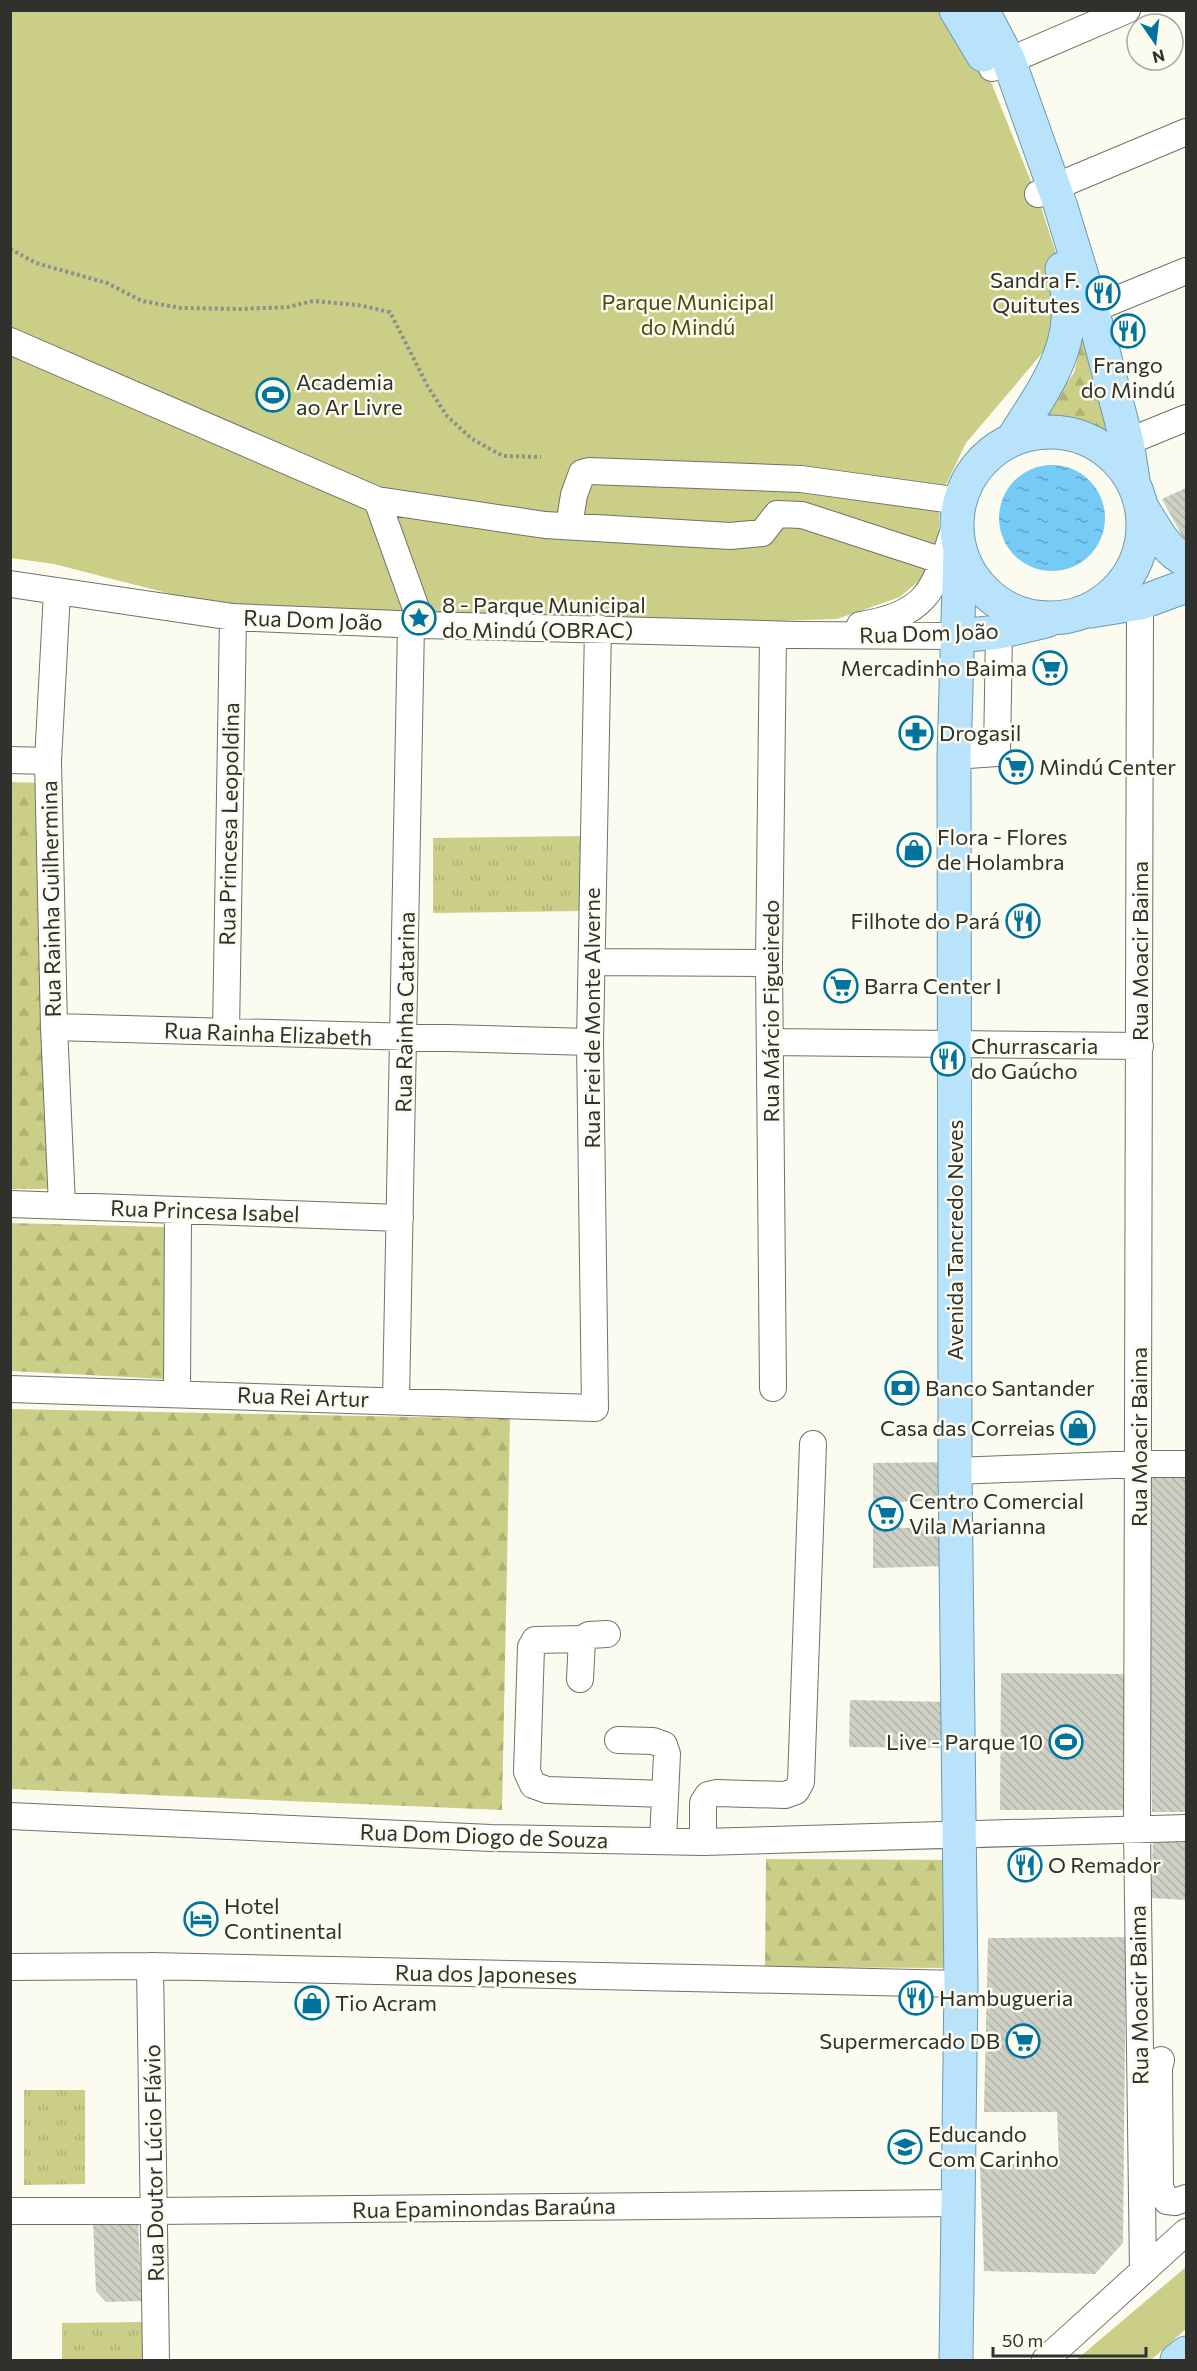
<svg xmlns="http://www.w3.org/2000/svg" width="1197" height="2371" viewBox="0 0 1197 2371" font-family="Commissioner,sans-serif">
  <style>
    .grass { fill: url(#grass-tufts) }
    .forest { fill: url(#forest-firs) }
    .green { fill: #cbce87 }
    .water { fill: url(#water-ripples) }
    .building { fill: url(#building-back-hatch) }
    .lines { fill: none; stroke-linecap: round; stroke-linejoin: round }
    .minor-casing { stroke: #717267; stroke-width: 28 }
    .major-casing { stroke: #6a99b0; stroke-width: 35 }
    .path { stroke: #8f9088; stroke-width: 4; stroke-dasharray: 3 3; stroke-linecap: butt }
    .minor { stroke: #fff; stroke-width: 26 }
    .major { stroke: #b8e3fa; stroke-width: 33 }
    .labels { text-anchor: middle; stroke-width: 5; stroke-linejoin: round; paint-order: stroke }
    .poi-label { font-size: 22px; fill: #30312c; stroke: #fbfcef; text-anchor: start }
    .park-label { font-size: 22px; fill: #4a4b0c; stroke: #fbfcef }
    .street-label { font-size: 22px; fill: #30312c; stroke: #fbfcef }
  </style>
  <defs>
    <pattern id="grass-tufts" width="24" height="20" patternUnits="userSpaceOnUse" patternTransform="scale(1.5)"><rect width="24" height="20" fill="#cbce87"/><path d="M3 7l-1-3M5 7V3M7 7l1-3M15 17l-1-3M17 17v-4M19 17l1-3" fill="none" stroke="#afb175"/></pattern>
    <pattern id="forest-firs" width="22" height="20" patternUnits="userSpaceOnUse" patternTransform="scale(1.5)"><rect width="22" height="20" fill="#cbce87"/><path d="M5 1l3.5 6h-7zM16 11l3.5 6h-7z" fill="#afb175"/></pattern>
    <pattern id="water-ripples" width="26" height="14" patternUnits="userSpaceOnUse" patternTransform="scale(1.5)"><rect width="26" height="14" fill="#75caf6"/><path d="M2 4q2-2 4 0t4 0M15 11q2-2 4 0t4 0" fill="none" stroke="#60a5c7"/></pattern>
    <pattern id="building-back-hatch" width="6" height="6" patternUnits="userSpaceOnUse" patternTransform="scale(1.5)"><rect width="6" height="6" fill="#cfd0c4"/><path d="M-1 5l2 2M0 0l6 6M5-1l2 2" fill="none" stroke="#b2b3a9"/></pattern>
  </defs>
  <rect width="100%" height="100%" fill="#fbfcef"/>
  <path class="grass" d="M582,836L583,911L433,913V838Z
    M24,2090H85V2184L24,2185Z
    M142,2322L143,2360H62V2323Z"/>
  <path class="forest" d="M1087,319L1124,455L1092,430L1069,425L1034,427L1074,373Z
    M11,782L43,783L47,1189H11Z
    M10,1223L165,1227L164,1379L11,1371Z
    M11,1409L510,1419L502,1810L11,1789Z
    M766,1859L957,1860V1968L765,1967Z"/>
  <path class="green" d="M11,11H952L991,82L1040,204L1065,281L1066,325L966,443L940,497L938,550L927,574L900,597L837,619L776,621L233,610L54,564L11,558Z
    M1186,2267V2329L1151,2360H1076Z"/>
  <path class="water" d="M999 518a53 53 0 1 1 106 0a53 53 0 1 1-106 0Z"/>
  <path class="building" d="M1186,488V543L1162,499Z
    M948,1462L947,1500L900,1502V1528L948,1527L949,1566L873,1568V1463Z
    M1148,1471L1186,1472V1812H1152Z
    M1001,1673L1131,1674L1130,1810H1000Z
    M850,1700L952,1702L951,1748L849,1747Z
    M1153,1839H1186V1900L1151,1898Z
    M1126,1937L1123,2243L1095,2274L984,2271L980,2166L1059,2162L1057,2112H984L988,1938Z
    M138,2220L142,2301L106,2302L96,2291L93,2222Z"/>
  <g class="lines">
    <defs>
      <path id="minor" d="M992,68L1127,10
        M1038,194L1186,132
        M1076,316L1186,271
        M10,341L377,500L545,525L730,536L762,533L777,514L802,515L943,561
        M1127,442L1186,418
        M377,500L422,625
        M569,526L574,495L582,473L589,471L801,479L960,501
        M10,584L233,617L422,625L797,635L957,636
        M57,592L48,761L54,1027L62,1205
        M1140,603L1137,1828L1143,2271
        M860,625C934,614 935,583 957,521
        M773,635L769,963L773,1388
        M954,756L997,753L999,632
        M10,760L48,761
        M592,962L769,963
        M54,1027L590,1042
        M226,1031L233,617
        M771,1042L1140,1046
        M10,1204L400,1218
        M10,1389L595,1408L590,1042L598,628
        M177,1394L178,1210
        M396,1400L411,625
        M955,1471L1139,1464H1186
        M607,1634L589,1635L582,1639L535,1640L531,1647L527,1772L533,1785L547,1790L665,1794
        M580,1679L582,1639
        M618,1740L653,1741L664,1745L667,1754L663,1841
        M10,1816L491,1838L703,1842L1186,1828
        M703,1842V1803L708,1795L716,1793L785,1795L796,1791L801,1782L813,1444
        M150,1966L156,2360
        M10,1967L150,1966L961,1984
        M1161,2060L1159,2068L1160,2188L1167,2201L1175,2202L1186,2198
        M10,2211H155L957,2203
        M1045,2360L1186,2232"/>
      <path id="major" d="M956,10L983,55
        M982,10L1009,61L1061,207L1092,309L1127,442L1133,480
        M957 525a93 93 0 1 1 186 0a93 93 0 1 1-186 0Z
        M1012,440C1047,385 1084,338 1062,269
        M1142,508C1154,526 1166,552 1186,560
        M1091,611L1140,603L1186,586
        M957,636L999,632L1046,621
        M956,2360L961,1984L955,1471L954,756L960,552
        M1177,2360L1186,2353"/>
    </defs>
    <use href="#minor" class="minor-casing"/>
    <use href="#major" class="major-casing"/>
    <path class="path" d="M10,249L36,263L107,283L142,301L181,308L242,309L288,307L313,301L358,305L390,312L428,387L447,416L472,439L503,456L541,457"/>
    <use href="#minor" class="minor"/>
    <use href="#major" class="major"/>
  </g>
  <defs>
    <symbol id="restaurant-ring" viewBox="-11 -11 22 22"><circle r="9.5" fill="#fbfcef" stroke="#00749e" stroke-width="1.5"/><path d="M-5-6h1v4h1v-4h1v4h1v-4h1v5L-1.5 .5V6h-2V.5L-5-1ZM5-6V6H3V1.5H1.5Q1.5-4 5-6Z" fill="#00749e"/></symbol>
    <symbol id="stadium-ring" viewBox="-11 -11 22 22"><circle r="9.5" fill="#fbfcef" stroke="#00749e" stroke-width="1.5"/><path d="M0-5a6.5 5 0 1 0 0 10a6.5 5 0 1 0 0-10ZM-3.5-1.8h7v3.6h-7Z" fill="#00749e"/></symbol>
    <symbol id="sight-ring" viewBox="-11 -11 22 22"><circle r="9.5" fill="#fbfcef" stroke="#00749e" stroke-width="1.5"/><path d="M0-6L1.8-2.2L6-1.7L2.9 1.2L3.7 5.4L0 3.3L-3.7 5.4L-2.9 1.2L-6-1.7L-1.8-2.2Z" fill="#00749e"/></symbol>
    <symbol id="supermarket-ring" viewBox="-11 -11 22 22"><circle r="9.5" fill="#fbfcef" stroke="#00749e" stroke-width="1.5"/><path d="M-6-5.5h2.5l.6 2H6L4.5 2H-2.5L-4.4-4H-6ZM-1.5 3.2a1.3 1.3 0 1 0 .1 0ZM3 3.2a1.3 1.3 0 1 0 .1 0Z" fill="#00749e"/></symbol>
    <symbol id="pharmacy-ring" viewBox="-11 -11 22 22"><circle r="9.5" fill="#fbfcef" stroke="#00749e" stroke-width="1.5"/><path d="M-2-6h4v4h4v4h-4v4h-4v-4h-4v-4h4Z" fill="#00749e"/></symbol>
    <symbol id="shop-ring" viewBox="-11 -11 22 22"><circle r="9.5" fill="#fbfcef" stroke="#00749e" stroke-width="1.5"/><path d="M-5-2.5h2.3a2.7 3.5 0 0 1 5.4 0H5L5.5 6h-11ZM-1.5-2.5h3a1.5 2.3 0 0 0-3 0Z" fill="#00749e"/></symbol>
    <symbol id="bank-ring" viewBox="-11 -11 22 22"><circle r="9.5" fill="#fbfcef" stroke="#00749e" stroke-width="1.5"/><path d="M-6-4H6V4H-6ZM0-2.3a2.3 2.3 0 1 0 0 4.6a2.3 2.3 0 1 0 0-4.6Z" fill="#00749e"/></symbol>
    <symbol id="hotel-ring" viewBox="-11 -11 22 22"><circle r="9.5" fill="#fbfcef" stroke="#00749e" stroke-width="1.5"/><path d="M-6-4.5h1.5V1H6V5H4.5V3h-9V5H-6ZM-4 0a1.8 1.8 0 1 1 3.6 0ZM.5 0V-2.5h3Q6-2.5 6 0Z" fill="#00749e"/></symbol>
    <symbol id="school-ring" viewBox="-11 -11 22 22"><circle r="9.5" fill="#fbfcef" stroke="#00749e" stroke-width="1.5"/><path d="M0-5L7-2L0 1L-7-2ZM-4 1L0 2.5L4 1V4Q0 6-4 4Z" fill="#00749e"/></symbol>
  </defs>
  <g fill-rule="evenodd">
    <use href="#restaurant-ring" x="1084" y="274" width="38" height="38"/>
    <use href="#restaurant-ring" x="1109" y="312" width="38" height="38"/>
    <use href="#stadium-ring" x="254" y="376" width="38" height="38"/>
    <use href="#sight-ring" x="400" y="599" width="38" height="38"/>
    <use href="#supermarket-ring" x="1031" y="649" width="38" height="38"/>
    <use href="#pharmacy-ring" x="897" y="714" width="38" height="38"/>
    <use href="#supermarket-ring" x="997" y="748" width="38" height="38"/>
    <use href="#shop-ring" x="895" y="831" width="38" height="38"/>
    <use href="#restaurant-ring" x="1004" y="902" width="38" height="38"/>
    <use href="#supermarket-ring" x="822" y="967" width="38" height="38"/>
    <use href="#restaurant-ring" x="929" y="1040" width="38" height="38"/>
    <use href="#bank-ring" x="883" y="1369" width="38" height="38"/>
    <use href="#shop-ring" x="1059" y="1409" width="38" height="38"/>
    <use href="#supermarket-ring" x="867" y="1495" width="38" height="38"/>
    <use href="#stadium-ring" x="1047" y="1723" width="38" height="38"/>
    <use href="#restaurant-ring" x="1006" y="1846" width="38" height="38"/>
    <use href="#hotel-ring" x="182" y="1900" width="38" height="38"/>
    <use href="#restaurant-ring" x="897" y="1979" width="38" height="38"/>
    <use href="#shop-ring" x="293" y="1984" width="38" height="38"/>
    <use href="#supermarket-ring" x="1004" y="2022" width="38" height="38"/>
    <use href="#school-ring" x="886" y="2128" width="38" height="38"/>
  </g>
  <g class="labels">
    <g class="poi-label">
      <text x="1080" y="288" text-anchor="end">Sandra F.<tspan x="1080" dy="25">Quitutes</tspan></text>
      <text x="1128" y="373" text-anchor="middle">Frango<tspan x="1128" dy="25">do Mindú</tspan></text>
      <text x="296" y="390">Academia<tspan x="296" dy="25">ao Ar Livre</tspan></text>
      <text x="442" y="613">8 - Parque Municipal<tspan x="442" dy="25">do Mindú (OBRAC)</tspan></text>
      <text x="1027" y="676" text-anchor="end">Mercadinho Baima</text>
      <text x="939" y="741">Drogasil</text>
      <text x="1039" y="775">Mindú Center</text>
      <text x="937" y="845">Flora - Flores<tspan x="937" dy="25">de Holambra</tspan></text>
      <text x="1000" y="929" text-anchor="end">Filhote do Pará</text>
      <text x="864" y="994">Barra Center I</text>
      <text x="971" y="1054">Churrascaria<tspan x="971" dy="25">do Gaúcho</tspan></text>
      <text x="925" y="1396">Banco Santander</text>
      <text x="1055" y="1436" text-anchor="end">Casa das Correias</text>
      <text x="909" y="1509">Centro Comercial<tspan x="909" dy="25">Vila Marianna</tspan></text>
      <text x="1043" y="1750" text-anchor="end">Live - Parque 10</text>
      <text x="1048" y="1873">O Remador</text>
      <text x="224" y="1914">Hotel<tspan x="224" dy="25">Continental</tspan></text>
      <text x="939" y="2006">Hambugueria</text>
      <text x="335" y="2011">Tio Acram</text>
      <text x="1000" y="2049" text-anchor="end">Supermercado DB</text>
      <text x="928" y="2142">Educando<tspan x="928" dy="25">Com Carinho</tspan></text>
    </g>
    <g class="park-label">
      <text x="688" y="310">Parque Municipal<tspan x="688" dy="25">do Mindú</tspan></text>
    </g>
    <g class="street-label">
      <text transform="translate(313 620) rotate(2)" y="8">Rua Dom João</text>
      <text transform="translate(929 633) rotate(-2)" y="8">Rua Dom João</text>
      <text transform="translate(229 824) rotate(-89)" y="8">Rua Princesa Leopoldina</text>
      <text transform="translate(51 899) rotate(-91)" y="8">Rua Rainha Guilhermina</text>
      <text transform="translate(1140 951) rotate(-90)" y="8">Rua Moacir Baima</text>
      <text transform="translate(771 1011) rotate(-90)" y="8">Rua Márcio Figueiredo</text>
      <text transform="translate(405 1012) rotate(-89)" y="8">Rua Rainha Catarina</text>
      <text transform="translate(592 1018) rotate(-90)" y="8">Rua Frei de Monte Alverne</text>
      <text transform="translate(268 1034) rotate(2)" y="8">Rua Rainha Elizabeth</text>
      <text transform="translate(205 1211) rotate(2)" y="8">Rua Princesa Isabel</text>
      <text transform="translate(955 1240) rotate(-90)" y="8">Avenida Tancredo Neves</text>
      <text transform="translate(303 1397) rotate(2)" y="8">Rua Rei Artur</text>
      <text transform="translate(1139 1437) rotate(-90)" y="8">Rua Moacir Baima</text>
      <text transform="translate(484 1836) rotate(2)" y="8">Rua Dom Diogo de Souza</text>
      <text transform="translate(486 1974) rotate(1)" y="8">Rua dos Japoneses</text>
      <text transform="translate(1139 1995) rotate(-91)" y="8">Rua Moacir Baima</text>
      <text transform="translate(154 2163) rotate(-91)" y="8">Rua Doutor Lúcio Flávio</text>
      <text transform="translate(484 2208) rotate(-1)" y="8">Rua Epaminondas Baraúna</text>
    </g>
  </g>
  <rect width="1197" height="2371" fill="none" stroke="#30312c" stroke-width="24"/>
  <g transform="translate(1155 42) rotate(166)"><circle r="28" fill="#fbfcef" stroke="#aaaba1" stroke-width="1.5"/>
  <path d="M0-4.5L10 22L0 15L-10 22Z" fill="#00749e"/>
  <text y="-9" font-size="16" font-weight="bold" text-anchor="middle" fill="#30312c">N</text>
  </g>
  <path d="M993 2347v9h153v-9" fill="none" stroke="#30312c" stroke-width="3"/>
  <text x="1002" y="2347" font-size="18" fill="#30312c" stroke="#fbfcef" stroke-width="4.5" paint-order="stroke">50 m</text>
</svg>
